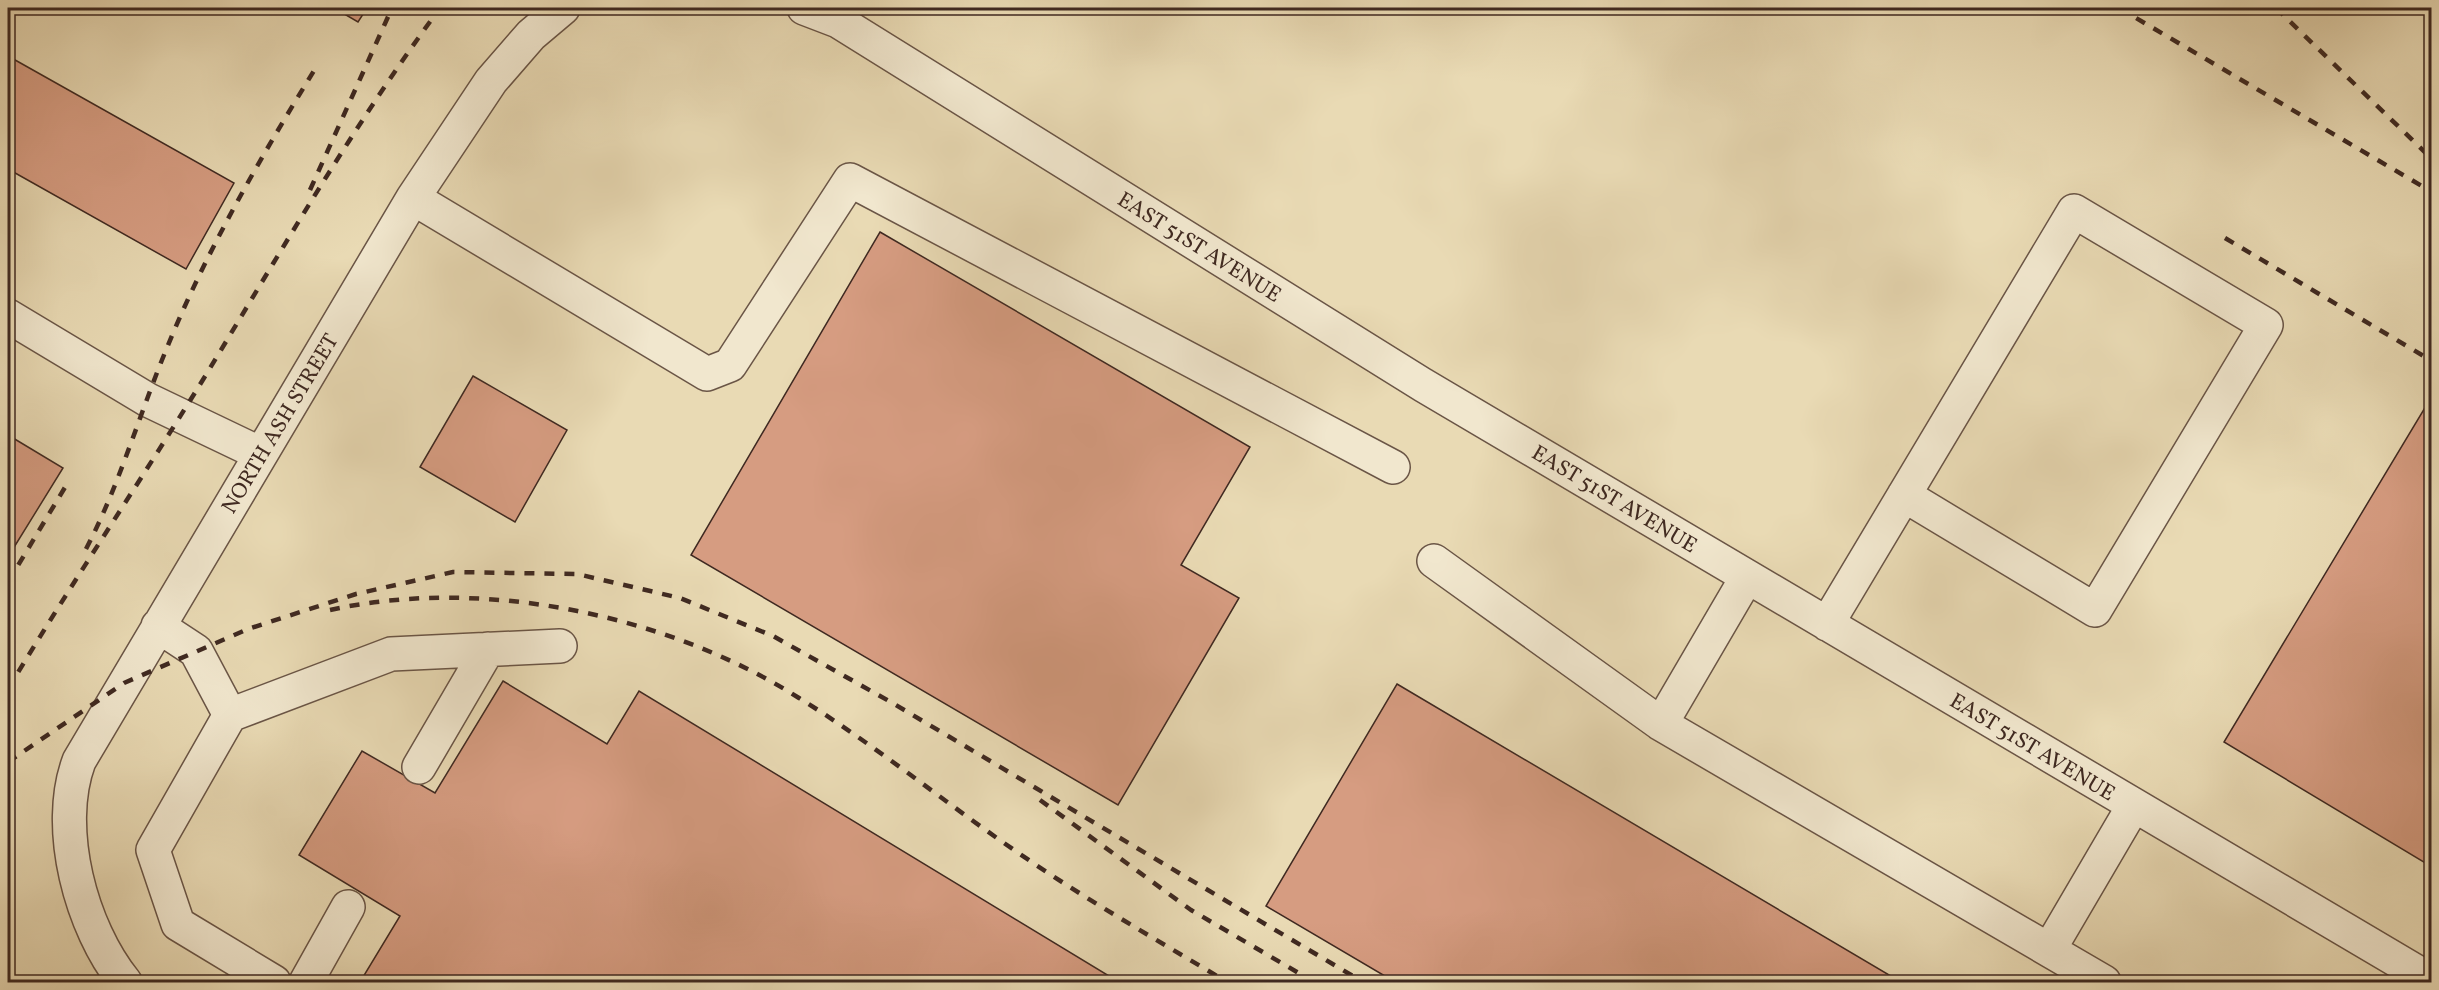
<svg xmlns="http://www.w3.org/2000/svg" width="2439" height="990" viewBox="0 0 2439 990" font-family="Vollkorn,serif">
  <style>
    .building { fill: #d69c81; stroke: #3f2921; stroke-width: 1.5 }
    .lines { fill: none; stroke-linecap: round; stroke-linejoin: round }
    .minor-casing { stroke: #6a5546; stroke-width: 36 }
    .minor { stroke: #f1e7ce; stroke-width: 33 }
    .rail { stroke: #3f2921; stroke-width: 4.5; stroke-dasharray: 10 10; stroke-linecap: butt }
    .labels { text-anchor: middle; stroke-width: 5; stroke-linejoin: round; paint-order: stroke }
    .street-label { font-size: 22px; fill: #3f2921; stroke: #f1e7ce }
  </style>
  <rect width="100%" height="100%" fill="#e9dab4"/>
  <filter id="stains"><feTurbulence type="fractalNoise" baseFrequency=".00333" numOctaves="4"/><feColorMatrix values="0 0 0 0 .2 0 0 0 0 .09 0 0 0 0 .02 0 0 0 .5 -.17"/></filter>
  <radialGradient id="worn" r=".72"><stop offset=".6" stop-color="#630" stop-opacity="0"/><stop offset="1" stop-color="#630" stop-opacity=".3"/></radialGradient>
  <path class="building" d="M334,8H367L358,22Z
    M8,56L234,183L186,269L8,169Z
    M880,232L1250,447L1181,565L1239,598L1118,805L691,555Z
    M473,376L567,430L515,522L420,467Z
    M2432,396V867L2224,742Z
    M8,435L63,468L8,557Z
    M503,681L607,744L639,691L1119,982H360L400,916L299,855L362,751L435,793Z
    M1397,684L1901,982H1395L1266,906Z"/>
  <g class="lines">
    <defs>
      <path id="minor" d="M804,8L838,21L1423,385L2432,981
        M413,198L707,374L730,365L850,180L1393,467
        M8,316L148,400L261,454
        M1434,561L1661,724L2104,982
        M1827,624L2074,211L2266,325L2095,610L1904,495
        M158,626L196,651L230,715L153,850L178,924L274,982
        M230,715L391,654L560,646
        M1661,724L1747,577
        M419,767L488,649
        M2049,950L2134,805
        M125,982C81,928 54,828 79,761L413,198L491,81L531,35L563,8
        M306,982L348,907"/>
    </defs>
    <use href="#minor" class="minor-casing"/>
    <use href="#minor" class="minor"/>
    <path class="rail" d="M2119,8L2432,192
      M2276,8L2432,159
      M310,190L392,8
      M2225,238L2432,361
      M86,549C118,488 138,419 164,355C204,255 259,160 315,69
      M8,582L67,484
      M330,610C483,576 668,615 799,698C875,745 944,802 1017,852C1085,899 1157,940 1227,982
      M8,689C71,584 140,482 204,378C280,253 353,126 440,8
      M8,762L124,683L248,629L356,594L453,572L577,574L680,598L773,636L889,701L1363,982
      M1040,800L1191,910L1314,982"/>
  </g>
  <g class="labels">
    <g class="street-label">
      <text transform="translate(1200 246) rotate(32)" y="8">EAST 51ST AVENUE</text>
      <text transform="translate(279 423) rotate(-59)" y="8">NORTH ASH STREET</text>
      <text transform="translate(1615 498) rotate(31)" y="8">EAST 51ST AVENUE</text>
      <text transform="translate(2033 746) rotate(31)" y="8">EAST 51ST AVENUE</text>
    </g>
  </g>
  <rect width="2439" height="990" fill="none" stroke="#e9dab4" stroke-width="30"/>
  <rect x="9" y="9" width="2421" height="972" fill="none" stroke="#3f2921" stroke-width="3"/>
  <rect x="15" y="15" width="2409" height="960" fill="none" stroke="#3f2921" stroke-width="1.5"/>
  <rect width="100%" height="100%" filter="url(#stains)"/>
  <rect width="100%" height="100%" fill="url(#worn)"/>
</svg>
